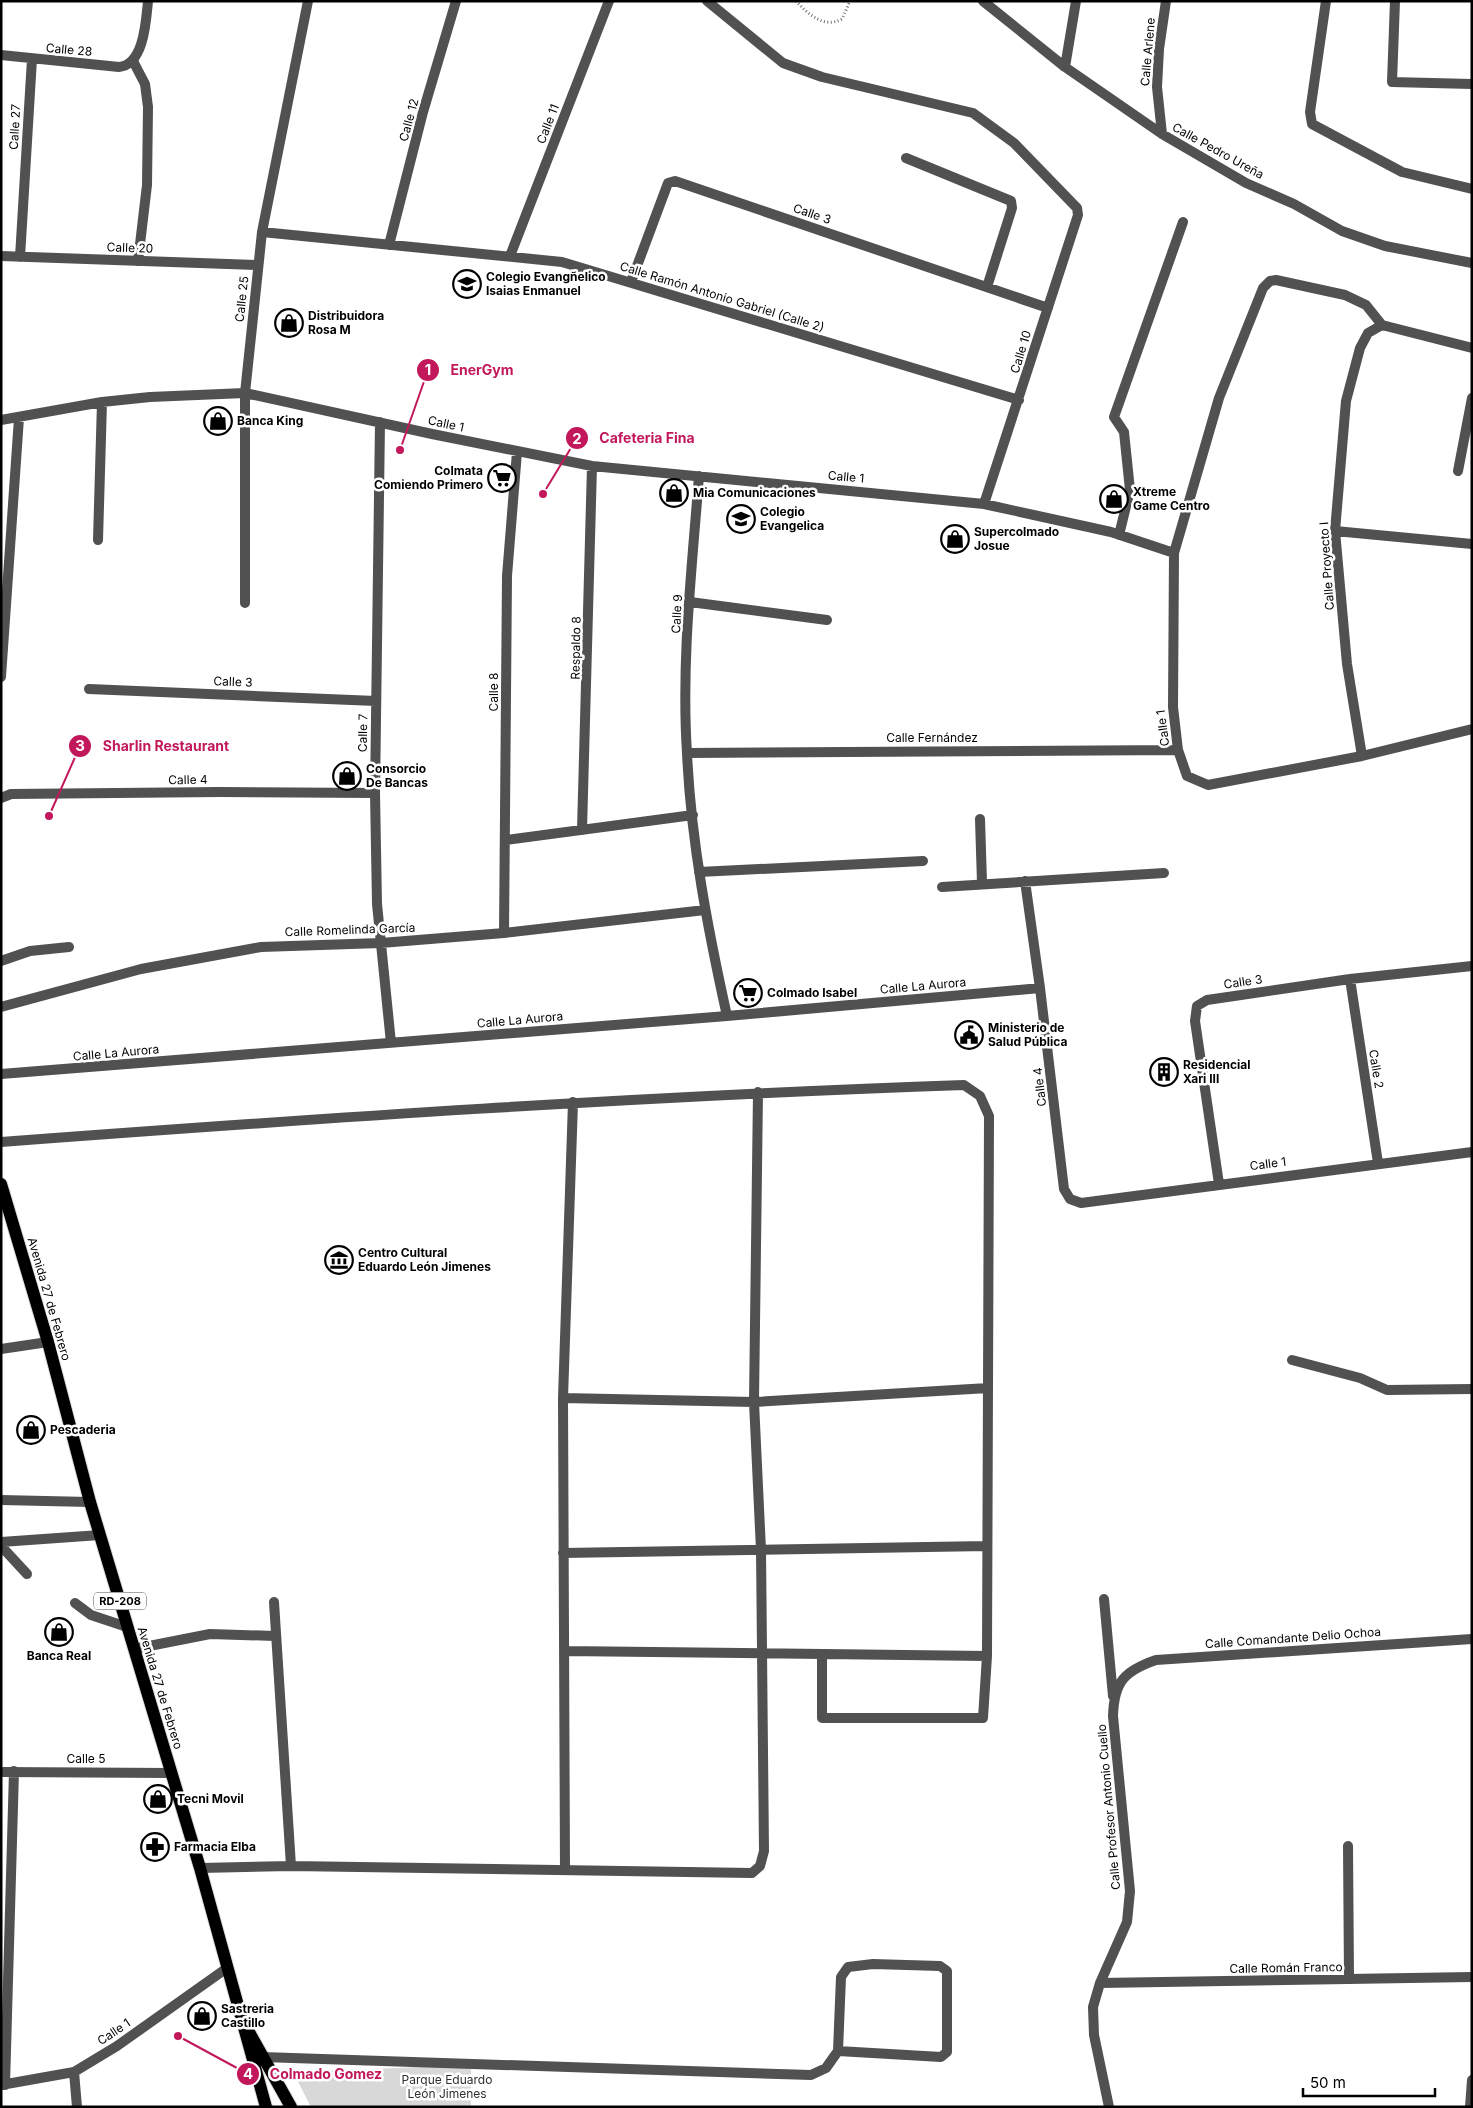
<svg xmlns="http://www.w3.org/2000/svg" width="1473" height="2108" viewBox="0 0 1473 2108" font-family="Inter,sans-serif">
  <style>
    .green { fill: #d8d8d8 }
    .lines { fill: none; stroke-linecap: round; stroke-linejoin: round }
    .primary-casing { stroke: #dbdbdb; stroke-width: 14 }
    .path { stroke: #737373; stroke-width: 3; stroke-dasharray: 1 2.5; stroke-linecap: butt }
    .service { stroke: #515151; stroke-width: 10 }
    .pedestrian { stroke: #515151; stroke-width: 10 }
    .minor { stroke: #515151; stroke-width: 10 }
    .primary { stroke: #000; stroke-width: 12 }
    .labels { text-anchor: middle; stroke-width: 5; stroke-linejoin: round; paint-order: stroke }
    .shield { fill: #fff; stroke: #4c4c4c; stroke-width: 1 }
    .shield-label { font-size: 11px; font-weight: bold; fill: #000 }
    .street-label { font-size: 12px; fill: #000; stroke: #fff }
    .poi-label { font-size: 12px; font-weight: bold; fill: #000; stroke: #fff; text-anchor: start }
    .park-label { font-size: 12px; fill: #2f2f2f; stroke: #fff }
    .leader { fill: none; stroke: #c2185b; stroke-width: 2 }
    .callout-dot { fill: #c2185b; stroke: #fff; stroke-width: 2 }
    .mark-label { font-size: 15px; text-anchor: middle; font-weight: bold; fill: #fff }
    .callout-label { font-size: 14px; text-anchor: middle; font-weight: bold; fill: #c2185b; stroke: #fff; stroke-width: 5; stroke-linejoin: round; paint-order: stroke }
  </style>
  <rect width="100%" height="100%" fill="#fff"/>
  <path class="green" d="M471,2065V2107H311L293,2072Z"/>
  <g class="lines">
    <defs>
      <path id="primary" d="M1,1184L48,1342L90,1502L200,1868L266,2107
        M249,2032L291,2107"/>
    </defs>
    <use href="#primary" class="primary-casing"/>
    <path class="path" d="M796,1C808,14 824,29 842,19L850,1"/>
    <path class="service" d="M1395,1L1392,82L1472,84
      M980,819L982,883
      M1,1142C322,1118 642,1096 964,1085L980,1096L989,1116L987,1656L983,1718H822V1654
      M1292,1360L1360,1378L1387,1390L1472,1389
      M563,1398L754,1402L988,1388
      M1,1542L100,1535
      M1,1546L27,1574
      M563,1553L987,1546
      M274,1602L291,1866
      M75,1603L91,1615L127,1627
      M134,1649L210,1634L275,1636
      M564,1651L987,1656
      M200,1868L291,1866L752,1873L760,1866L764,1851L761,1550L754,1402L758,1092
      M565,1869L563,1398L573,1102
      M262,2057L811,2075L826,2068L838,2051L841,1977L848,1967L873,1964L940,1966L947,1971V2052L941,2057L838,2051"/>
    <path class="pedestrian" d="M133,61L145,84L148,107L147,185L138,261"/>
    <path class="minor" d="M707,1L783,63L822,77L973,113L1014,143L1077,208L1078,215L984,504
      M983,1L1065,67L1162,134L1246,183L1294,204L1342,231L1385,246L1472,263
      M1326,1L1310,112L1312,124L1402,172L1472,189
      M1,55L119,67C144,65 146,21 148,1
      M1065,67L1076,1
      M1162,134L1157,87L1159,49L1166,1
      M906,158L1011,201L1012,208L987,287
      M262,232L562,262L1019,400
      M389,245L423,112L456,1
      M1,256L258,265
      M510,256L609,1
      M20,257L32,59
      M631,282L668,183L675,181L1048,308
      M1382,325L1366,305L1345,295L1276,280L1270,281L1263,288L1219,398L1174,553L1173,707L1178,750L1187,776L1208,785L1362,756L1472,729
      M1382,325L1472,348
      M1,420L102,402L150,397L245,393L432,434L592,466L984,504L1111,532L1174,553
      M380,422L375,793L377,904L391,1043
      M1458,471L1472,398
      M699,476C692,568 681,661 687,753C691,842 708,930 727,1016
      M1335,531L1472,544
      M1119,535L1130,490L1124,432L1114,417L1183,222
      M98,540L102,402
      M690,602L827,620
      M245,603V393L262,232L308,1
      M1,677L19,418
      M89,689L376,701
      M687,753L1178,750
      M1362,756L1347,664L1335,531L1346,401L1360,348L1368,333L1382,325
      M1,798L11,794L220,792L375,793
      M582,830L592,466
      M506,840L693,815
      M699,872L923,861
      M1025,881L1040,988L1064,1189L1070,1199L1081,1203L1472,1152
      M942,887L1164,873
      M504,933L507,576L517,452
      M1,961L30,951L69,947
      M1350,979L1378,1163
      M1,1007L141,969L261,947L381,943L504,933L705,910
      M1,1074L727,1016L1040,988
      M1219,1184L1195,1021L1197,1006L1207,1000L1350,979L1472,966
      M1,1349L48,1342
      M1,1500L90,1502
      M1104,1599L1113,1696
      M1,1772L170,1773
      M1348,1846L1349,1979
      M1100,1983L1472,1977
      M74,2072L77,2107
      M1,2085L74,2072L117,2046L227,1968
      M5,2085L14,1771
      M1109,2107L1094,2035L1093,2007L1100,1983L1127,1922L1130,1891L1113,1716C1114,1682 1124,1671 1156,1660L1472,1639
      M1470,2107L1472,2080"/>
    <use href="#primary" class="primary"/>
  </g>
  <defs>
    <symbol id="school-ring" viewBox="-11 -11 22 22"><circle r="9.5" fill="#fff" stroke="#000" stroke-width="1.5"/><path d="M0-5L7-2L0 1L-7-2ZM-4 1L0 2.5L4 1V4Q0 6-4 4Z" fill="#000"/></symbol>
    <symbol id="shop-ring" viewBox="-11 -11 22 22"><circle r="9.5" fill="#fff" stroke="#000" stroke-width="1.5"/><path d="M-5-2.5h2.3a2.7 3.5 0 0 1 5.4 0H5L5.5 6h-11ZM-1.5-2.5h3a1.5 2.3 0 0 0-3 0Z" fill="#000"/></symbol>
    <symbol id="supermarket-ring" viewBox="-11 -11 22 22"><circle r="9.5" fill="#fff" stroke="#000" stroke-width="1.5"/><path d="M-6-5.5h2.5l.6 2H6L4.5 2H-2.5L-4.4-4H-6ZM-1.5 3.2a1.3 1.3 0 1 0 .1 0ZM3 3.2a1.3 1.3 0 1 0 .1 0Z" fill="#000"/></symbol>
    <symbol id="civic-ring" viewBox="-11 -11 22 22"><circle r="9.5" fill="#fff" stroke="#000" stroke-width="1.5"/><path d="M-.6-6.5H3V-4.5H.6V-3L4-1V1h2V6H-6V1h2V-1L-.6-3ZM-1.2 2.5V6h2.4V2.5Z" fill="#000"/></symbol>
    <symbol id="building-ring" viewBox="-11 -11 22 22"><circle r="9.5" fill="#fff" stroke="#000" stroke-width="1.5"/><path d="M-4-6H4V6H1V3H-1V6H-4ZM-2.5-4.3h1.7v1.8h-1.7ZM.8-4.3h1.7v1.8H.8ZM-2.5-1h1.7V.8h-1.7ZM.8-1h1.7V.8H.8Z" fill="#000"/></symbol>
    <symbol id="museum-ring" viewBox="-11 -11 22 22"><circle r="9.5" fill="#fff" stroke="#000" stroke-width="1.5"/><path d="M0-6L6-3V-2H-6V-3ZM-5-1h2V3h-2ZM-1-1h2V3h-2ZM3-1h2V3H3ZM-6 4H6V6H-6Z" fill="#000"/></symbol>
    <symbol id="pharmacy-ring" viewBox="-11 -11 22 22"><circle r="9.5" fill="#fff" stroke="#000" stroke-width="1.5"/><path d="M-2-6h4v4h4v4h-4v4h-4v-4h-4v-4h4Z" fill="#000"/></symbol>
  </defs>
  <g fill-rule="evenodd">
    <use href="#school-ring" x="451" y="268" width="32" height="32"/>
    <use href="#shop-ring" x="273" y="307" width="32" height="32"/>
    <use href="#shop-ring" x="202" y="405" width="32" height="32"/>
    <use href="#supermarket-ring" x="486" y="462" width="32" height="32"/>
    <use href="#shop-ring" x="658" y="477" width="32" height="32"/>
    <use href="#shop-ring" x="1098" y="483" width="32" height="32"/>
    <use href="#school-ring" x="725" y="503" width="32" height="32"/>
    <use href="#shop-ring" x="939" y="523" width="32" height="32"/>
    <use href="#shop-ring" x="331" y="760" width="32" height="32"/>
    <use href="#supermarket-ring" x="732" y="977" width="32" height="32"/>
    <use href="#civic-ring" x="953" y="1019" width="32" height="32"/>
    <use href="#building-ring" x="1148" y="1056" width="32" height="32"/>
    <use href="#museum-ring" x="323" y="1244" width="32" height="32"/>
    <use href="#shop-ring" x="15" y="1414" width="32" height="32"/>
    <use href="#shop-ring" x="43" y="1616" width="32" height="32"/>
    <use href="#shop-ring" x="142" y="1783" width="32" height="32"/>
    <use href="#pharmacy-ring" x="139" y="1831" width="32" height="32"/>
    <use href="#shop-ring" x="186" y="2000" width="32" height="32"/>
  </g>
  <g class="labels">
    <rect class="shield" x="94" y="1592.5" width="52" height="17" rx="4"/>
    <g class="shield-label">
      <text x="120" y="1605">RD-208</text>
    </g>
    <g class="street-label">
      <text transform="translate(69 50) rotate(5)" y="4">Calle 28</text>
      <text transform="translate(1148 52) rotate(-85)" y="4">Calle Arlene</text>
      <text transform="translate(409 120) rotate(-75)" y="4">Calle 12</text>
      <text transform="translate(548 124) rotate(-69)" y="4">Calle 11</text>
      <text transform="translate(15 127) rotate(-87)" y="4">Calle 27</text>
      <text transform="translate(1218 151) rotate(29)" y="4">Calle Pedro Ureña</text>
      <text transform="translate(812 214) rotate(19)" y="4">Calle 3</text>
      <text transform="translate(130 248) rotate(2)" y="4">Calle 20</text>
      <text transform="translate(722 297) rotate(17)" y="4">Calle Ramón Antonio Gabriel (Calle 2)</text>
      <text transform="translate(242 299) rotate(-84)" y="4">Calle 25</text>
      <text transform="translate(1021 352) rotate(-73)" y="4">Calle 10</text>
      <text transform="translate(446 424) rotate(12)" y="4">Calle 1</text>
      <text transform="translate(846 477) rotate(5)" y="4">Calle 1</text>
      <text transform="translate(1327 566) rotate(-94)" y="4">Calle Proyecto I</text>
      <text transform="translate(677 614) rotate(-87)" y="4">Calle 9</text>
      <text transform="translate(576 648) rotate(-89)" y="4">Respaldo 8</text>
      <text transform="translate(233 682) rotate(2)" y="4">Calle 3</text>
      <text transform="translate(494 692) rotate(-90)" y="4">Calle 8</text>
      <text transform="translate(1163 728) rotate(-97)" y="4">Calle 1</text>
      <text transform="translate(363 733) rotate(-89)" y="4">Calle 7</text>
      <text x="932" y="742">Calle Fernández</text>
      <text transform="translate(188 780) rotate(-1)" y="4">Calle 4</text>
      <text transform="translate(350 930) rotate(-2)" y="4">Calle Romelinda García</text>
      <text transform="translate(1243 982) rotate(-8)" y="4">Calle 3</text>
      <text transform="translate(923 986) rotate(-5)" y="4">Calle La Aurora</text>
      <text transform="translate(520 1020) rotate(-5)" y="4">Calle La Aurora</text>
      <text transform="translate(116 1053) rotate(-5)" y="4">Calle La Aurora</text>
      <text transform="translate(1376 1069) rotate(81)" y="4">Calle 2</text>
      <text transform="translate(1040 1087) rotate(-97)" y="4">Calle 4</text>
      <text transform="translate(1268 1164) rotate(-7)" y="4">Calle 1</text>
      <text transform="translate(49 1299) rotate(74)" y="4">Avenida 27 de Febrero</text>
      <text transform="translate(1293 1638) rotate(-4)" y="4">Calle Comandante Delio Ochoa</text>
      <text transform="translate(160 1688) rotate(73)" y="4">Avenida 27 de Febrero</text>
      <text x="86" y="1763">Calle 5</text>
      <text transform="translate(1109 1807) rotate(-95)" y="4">Calle Profesor Antonio Cuello</text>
      <text transform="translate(1286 1968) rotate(-1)" y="4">Calle Román Franco</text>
      <text transform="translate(114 2032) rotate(-34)" y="4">Calle 1</text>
    </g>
    <g class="poi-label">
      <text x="486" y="281">Colegio Evangñelico<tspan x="486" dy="14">Isaias Enmanuel</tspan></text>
      <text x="308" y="320">Distribuidora<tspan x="308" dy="14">Rosa M</tspan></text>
      <text x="237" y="425">Banca King</text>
      <text x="483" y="475" text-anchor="end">Colmata<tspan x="483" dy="14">Comiendo Primero</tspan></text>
      <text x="1133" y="496">Xtreme<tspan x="1133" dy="14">Game Centro</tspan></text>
      <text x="693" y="497">Mia Comunicaciones</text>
      <text x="760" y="516">Colegio<tspan x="760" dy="14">Evangelica</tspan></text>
      <text x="974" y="536">Supercolmado<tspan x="974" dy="14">Josue</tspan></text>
      <text x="366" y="773">Consorcio<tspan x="366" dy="14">De Bancas</tspan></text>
      <text x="767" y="997">Colmado Isabel</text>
      <text x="988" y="1032">Ministerio de<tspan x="988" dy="14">Salud Pública</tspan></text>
      <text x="1183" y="1069">Residencial<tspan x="1183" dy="14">Xari III</tspan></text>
      <text x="358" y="1257">Centro Cultural<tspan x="358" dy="14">Eduardo León Jimenes</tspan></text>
      <text x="50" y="1434">Pescaderia</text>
      <text x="59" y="1660" text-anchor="middle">Banca Real</text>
      <text x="177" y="1803">Tecni Movil</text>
      <text x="174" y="1851">Farmacia Elba</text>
      <text x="221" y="2013">Sastreria<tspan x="221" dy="14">Castillo</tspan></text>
    </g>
    <g class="park-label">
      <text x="447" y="2084">Parque Eduardo<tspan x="447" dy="14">León Jimenes</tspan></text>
    </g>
  </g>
  <path class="leader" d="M400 450L428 370M543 494L577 438M49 816L80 746M178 2036L248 2074"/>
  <g class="callout-dot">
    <circle cx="400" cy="450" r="5"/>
    <circle cx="543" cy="494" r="5"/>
    <circle cx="49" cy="816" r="5"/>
    <circle cx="178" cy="2036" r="5"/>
    <circle cx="428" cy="370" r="12"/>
    <circle cx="577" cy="438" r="12"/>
    <circle cx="80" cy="746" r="12"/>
    <circle cx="248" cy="2074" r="12"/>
  </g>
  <g class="mark-label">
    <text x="428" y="375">1</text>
    <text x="577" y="444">2</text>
    <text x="80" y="751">3</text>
    <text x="248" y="2079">4</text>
  </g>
  <g class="callout-label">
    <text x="482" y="375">EnerGym</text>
    <text x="647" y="443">Cafeteria Fina</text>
    <text x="166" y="751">Sharlin Restaurant</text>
    <text x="326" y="2079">Colmado Gomez</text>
  </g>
  <rect width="1473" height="2108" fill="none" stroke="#000000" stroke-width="5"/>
  <path d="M1303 2088v8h132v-8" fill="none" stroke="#000000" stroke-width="2.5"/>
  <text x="1310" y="2088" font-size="15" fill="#000000" stroke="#ffffff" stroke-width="4" paint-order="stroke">50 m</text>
</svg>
